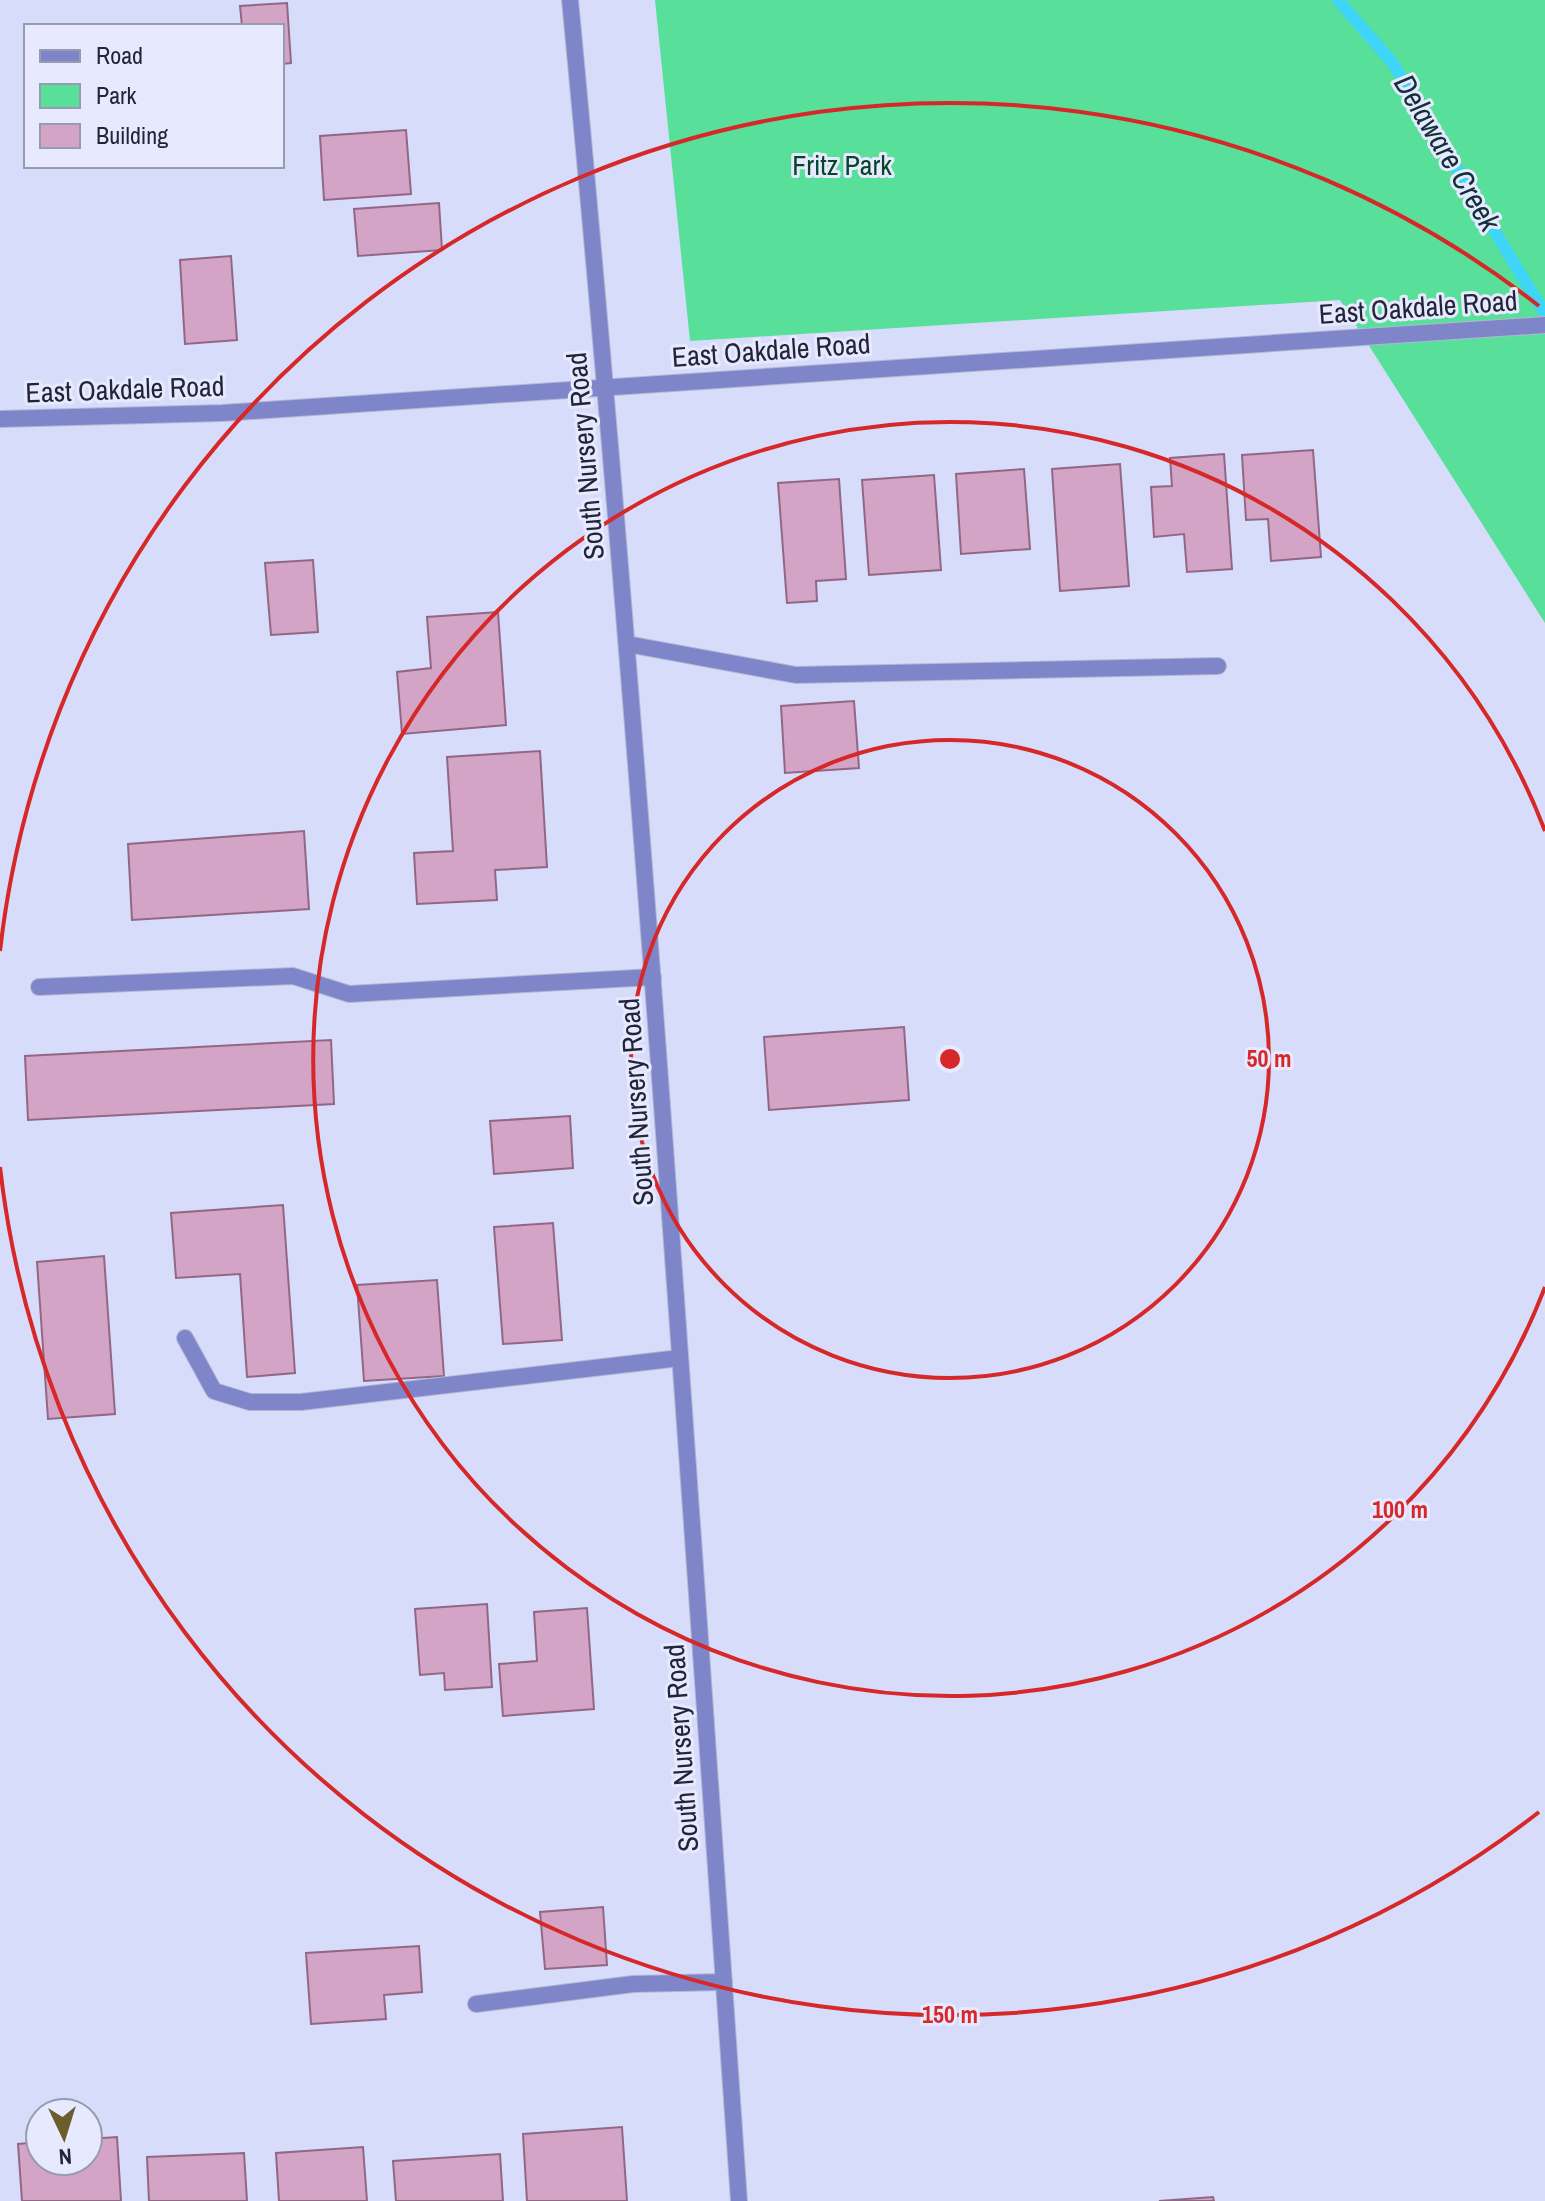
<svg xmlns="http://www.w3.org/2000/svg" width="1545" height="2201" viewBox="0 0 1545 2201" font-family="'Archivo Narrow',sans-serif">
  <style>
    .green { fill: #58df9a }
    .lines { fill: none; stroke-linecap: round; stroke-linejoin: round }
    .stream { stroke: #3ed5f9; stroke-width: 12 }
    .building { fill: #d3a4c5; stroke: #926786; stroke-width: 2 }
    .service-casing { stroke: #b3b7d4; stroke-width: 18 }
    .tertiary-casing { stroke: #b3b7d4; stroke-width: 18 }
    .service { stroke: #7e86c9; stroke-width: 16 }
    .tertiary { stroke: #7e86c9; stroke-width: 16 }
    .ring { fill: none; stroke: #d62828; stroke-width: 4 }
    .labels { text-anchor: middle; stroke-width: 6; stroke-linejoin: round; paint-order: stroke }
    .park-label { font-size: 28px; fill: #074529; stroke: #e7eaff }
    .street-label { font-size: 28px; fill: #222538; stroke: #e7eaff }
    .water-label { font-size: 30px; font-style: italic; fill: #123038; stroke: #e7eaff }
    .centre { fill: #d62828; stroke: #e7eaff; stroke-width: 4 }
    .ring-label { font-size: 24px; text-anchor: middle; font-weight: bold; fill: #d62828; stroke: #e7eaff; stroke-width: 6; stroke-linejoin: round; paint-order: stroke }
  </style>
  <rect width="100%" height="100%" fill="#d7dcfb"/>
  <path class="green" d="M655,0H1545V623L1340,300L690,341Z"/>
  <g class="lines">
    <path class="stream" d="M1338,0L1392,62L1545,314"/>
  </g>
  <path class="building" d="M287,3L291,63L282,64V26H242L240,6Z
    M406,130L411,194L324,200L320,136Z
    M439,203L442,250L358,256L354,209Z
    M231,256L237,340L185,344L180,260Z
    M1313,450L1321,557L1271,561L1268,519L1246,520L1242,455Z
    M1224,454L1232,569L1187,572L1184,534L1154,537L1151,487L1172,486L1170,458Z
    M1120,464L1129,586L1060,591L1052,469Z
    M1024,469L1030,549L961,554L956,474Z
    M934,475L941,570L869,575L862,480Z
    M839,479L846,579L816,581L817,601L787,603L778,483Z
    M313,560L318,632L271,635L265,563Z
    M498,612L506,725L402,734L397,672L431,668L427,617Z
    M854,701L859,768L785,773L781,706Z
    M540,751L547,867L495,870L497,900L417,904L414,853L453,851L447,757Z
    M304,831L309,909L132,920L128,844Z
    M904,1027L909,1100L769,1110L764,1037Z
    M331,1040L334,1104L28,1120L25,1056Z
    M570,1116L573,1168L494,1174L490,1121Z
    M283,1205L295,1373L247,1377L240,1274L176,1278L171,1213Z
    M553,1223L562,1340L503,1344L494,1227Z
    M104,1256L115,1414L48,1419L37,1262Z
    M437,1280L444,1376L364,1381L357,1285Z
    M487,1604L492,1687L445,1690L444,1673L420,1675L415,1609Z
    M587,1608L594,1709L503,1716L499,1664L537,1661L534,1612Z
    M603,1907L607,1965L545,1969L540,1912Z
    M419,1946L422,1992L384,1995L386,2019L311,2024L306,1953Z
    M622,2127L627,2201H527L523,2134Z
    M117,2137L121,2201H22L18,2144L40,2142V2161H88V2139Z
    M363,2147L367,2201H279L276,2153Z
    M244,2153L247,2201H149L147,2157Z
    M500,2154L503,2201H396L393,2161Z
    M1213,2197L1214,2201H1159Z"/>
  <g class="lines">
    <defs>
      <path id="service" d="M627,644L796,675L1218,666
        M39,987L293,976L349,994L653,977
        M185,1338L214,1391L250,1402H301L680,1358
        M476,2004L633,1984L724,1982"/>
      <path id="tertiary" d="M570,0C640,733 688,1467 739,2201
        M0,419L222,413L1545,325"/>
    </defs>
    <use href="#service" class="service-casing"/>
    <use href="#tertiary" class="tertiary-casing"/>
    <use href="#service" class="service"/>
    <use href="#tertiary" class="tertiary"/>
  </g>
  <g class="ring">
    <circle cx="950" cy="1059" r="319"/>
    <path d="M1545 1287A637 637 0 1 1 1545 831"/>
    <path d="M1539 1812A956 956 0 0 1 0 1167M0 951A956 956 0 0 1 1539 306"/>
  </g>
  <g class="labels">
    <g class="park-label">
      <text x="842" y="175">Fritz Park</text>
    </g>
    <g class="street-label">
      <text transform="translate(1418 307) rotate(-4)" y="10">East Oakdale Road</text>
      <text transform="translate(771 350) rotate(-4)" y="10">East Oakdale Road</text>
      <text transform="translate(125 389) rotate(-2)" y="10">East Oakdale Road</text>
      <text transform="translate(585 456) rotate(-95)" y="10">South Nursery Road</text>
      <text transform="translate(636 1102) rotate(-94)" y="10">South Nursery Road</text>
      <text transform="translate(681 1748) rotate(-94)" y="10">South Nursery Road</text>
    </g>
    <g class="water-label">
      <text transform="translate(1447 153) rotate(59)" y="10">Delaware Creek</text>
    </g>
  </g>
  <circle cx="950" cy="1059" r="12" class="centre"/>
  <g class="ring-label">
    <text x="1269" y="1067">50 m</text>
    <text x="1400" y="1518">100 m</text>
    <text x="950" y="2023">150 m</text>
  </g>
  <rect x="24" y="24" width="260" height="144" fill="#e7eaff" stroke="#989baf" stroke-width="2"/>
  <rect x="40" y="50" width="40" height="12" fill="#7e86c9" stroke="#989baf" stroke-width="2"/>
  <text x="96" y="64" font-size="24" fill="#222538">Road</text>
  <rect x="40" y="84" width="40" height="24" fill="#58df9a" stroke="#989baf" stroke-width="2"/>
  <text x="96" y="104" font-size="24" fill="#222538">Park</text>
  <rect x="40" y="124" width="40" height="24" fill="#d3a4c5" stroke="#989baf" stroke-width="2"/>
  <text x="96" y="144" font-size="24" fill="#222538">Building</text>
  <g transform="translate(64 2137) rotate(176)"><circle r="38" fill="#e7eaff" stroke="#989baf" stroke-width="2"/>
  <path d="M0-6L14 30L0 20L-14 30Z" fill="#6a5f2c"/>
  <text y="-12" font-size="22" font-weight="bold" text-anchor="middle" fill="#222538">N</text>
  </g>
</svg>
